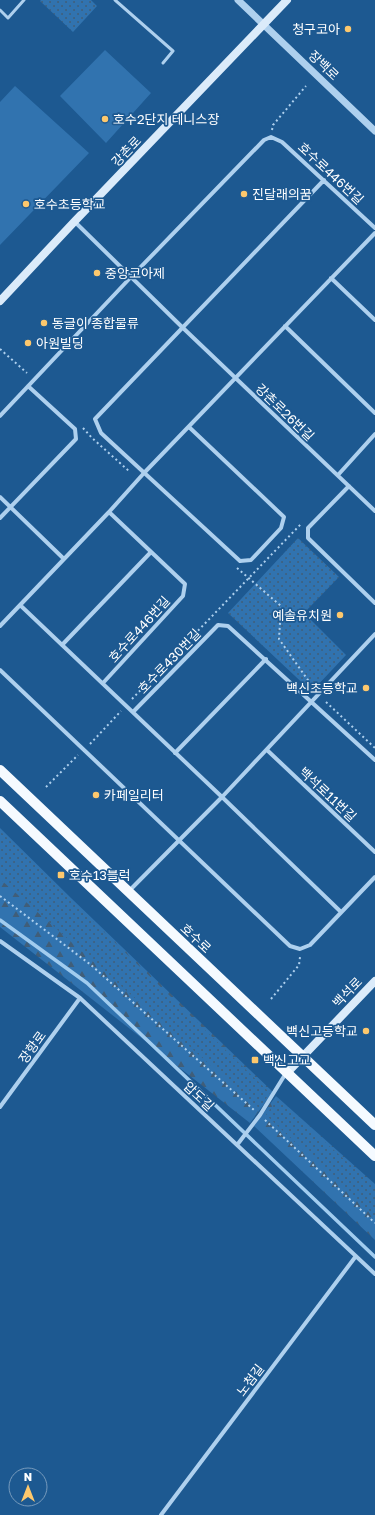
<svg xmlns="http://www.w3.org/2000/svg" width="375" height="1515" viewBox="0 0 375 1515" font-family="'Golos Text','Noto Sans KR',sans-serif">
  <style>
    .forest { fill: url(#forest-firs) }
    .park { fill: url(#park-dots) }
    .pitch { fill: #3173af }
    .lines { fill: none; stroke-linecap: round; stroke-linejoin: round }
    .stream { stroke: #a1ccef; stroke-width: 3.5 }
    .path { stroke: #aed0ee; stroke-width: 2; stroke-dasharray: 2 3; stroke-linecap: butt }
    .service { stroke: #aed0ee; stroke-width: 3 }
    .minor { stroke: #aed0ee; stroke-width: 4 }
    .tertiary { stroke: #aed0ee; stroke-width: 7 }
    .secondary { stroke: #dbebfa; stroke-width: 8 }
    .primary { stroke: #f5faff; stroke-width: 10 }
    .poi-dot { fill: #fdc86d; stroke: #1d5991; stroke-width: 1.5 }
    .labels { text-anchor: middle; stroke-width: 3.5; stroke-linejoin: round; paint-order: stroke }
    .poi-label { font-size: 13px; fill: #fff; stroke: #1d5991; text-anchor: start }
    .street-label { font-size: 13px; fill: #fff; stroke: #1d5991 }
  </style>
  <defs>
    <pattern id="forest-firs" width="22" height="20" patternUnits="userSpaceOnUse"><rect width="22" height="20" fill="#3173af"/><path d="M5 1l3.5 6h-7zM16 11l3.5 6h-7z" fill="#405e79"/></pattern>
    <pattern id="park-dots" width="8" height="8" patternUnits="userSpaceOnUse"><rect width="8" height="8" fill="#3173af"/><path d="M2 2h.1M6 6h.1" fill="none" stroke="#405e79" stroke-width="1.8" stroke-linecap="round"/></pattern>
  </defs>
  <rect width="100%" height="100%" fill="#1d5991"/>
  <path class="forest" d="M0,828L71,898L273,1092L250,1123L0,927Z
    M276,1096L375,1184V1240L254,1126Z"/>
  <path class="park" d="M41,0H91L97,6L73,32L40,1Z
    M298,538L339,577L304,613L346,655L315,688L311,691L228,613Z
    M0,831L270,1093L259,1108L0,879Z
    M277,1099L375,1187V1217L266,1115Z"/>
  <path class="pitch" d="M105,50L151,93L106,143L60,96Z
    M15,86L89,153L0,245V102Z"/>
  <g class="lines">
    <path class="stream" d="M0,920L87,983L375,1257"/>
    <path class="path" d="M272,130L273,125L306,86
      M0,349L27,373
      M83,428L92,438L130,472
      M237,568L281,606L279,639L310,683
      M132,699L301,524
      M326,702L375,748
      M90,744L121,711
      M46,787L78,755
      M0,896L91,965L254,1110
      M271,999L299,965L300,957
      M265,1120L375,1223"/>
    <path class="service" d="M115,0L173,51L163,63
      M0,10L8,18L24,0"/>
    <path class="minor" d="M75,222L182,327L375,511
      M331,278L375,320
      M285,326L375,413
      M0,416L131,277L264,140L271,137L282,142L375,228
      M189,427L284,517L281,528L251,560L240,561L101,433L95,419L324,180
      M338,475L375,434
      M349,486L308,528V538L375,603
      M0,497L64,559
      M0,518L76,439L75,429L28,386
      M20,605L222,797L341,912
      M0,626L109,512L144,473L375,233
      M62,645L151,552
      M0,670L290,946L300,949L310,945L375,877
      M103,683L183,596L185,584L109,512
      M133,712L218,625L228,626L375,760
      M267,750L375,852
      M175,753L266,659
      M128,892L222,797L375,634
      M0,941L80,998L375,1274
      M0,1107L80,998
      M237,1145L260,1115L286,1073
      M161,1515L356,1256"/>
    <path class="tertiary" d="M238,0L375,131"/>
    <path class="secondary" d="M0,301L74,222L287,0
      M287,1073L375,981"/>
    <path class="primary" d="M0,770L375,1125
      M0,801L375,1156"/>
  </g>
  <g class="poi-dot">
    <circle cx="348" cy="29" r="4"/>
    <circle cx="105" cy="119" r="4"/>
    <circle cx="244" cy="194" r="4"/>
    <circle cx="26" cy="204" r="4"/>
    <circle cx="97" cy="273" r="4"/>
    <circle cx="44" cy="323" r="4"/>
    <circle cx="28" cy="343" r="4"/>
    <circle cx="340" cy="615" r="4"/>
    <circle cx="366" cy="688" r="4"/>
    <circle cx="96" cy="795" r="4"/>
    <rect x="57" y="871" width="8" height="8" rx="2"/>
    <circle cx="366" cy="1031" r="4"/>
    <rect x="251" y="1056" width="8" height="8" rx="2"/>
  </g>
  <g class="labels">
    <g class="poi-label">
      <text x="340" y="34" text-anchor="end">청구코아</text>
      <text x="113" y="124">호수2단지 테니스장</text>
      <text x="252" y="199">진달래의꿈</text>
      <text x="34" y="209">호수초등학교</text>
      <text x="105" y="278">중앙코아제</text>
      <text x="52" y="328">동글이 종합물류</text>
      <text x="36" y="348">아원빌딩</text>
      <text x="332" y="620" text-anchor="end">예솔유치원</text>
      <text x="358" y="693" text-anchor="end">백신초등학교</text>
      <text x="104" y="800">카페일리터</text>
      <text x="69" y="880">호수13블럭</text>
      <text x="358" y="1036" text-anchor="end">백신고등학교</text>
      <text x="263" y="1065">백신고교</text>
    </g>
    <g class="street-label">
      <text transform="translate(324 65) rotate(44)" y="5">장백로</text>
      <text transform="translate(126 151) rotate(-46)" y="5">강촌로</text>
      <text transform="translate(331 173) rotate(43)" y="5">호수로446번길</text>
      <text transform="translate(285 412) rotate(44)" y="5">강촌로26번길</text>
      <text transform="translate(139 629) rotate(-48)" y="5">호수로446번길</text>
      <text transform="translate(169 661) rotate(-46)" y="5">호수로430번길</text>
      <text transform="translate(328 794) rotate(43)" y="5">백석로11번길</text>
      <text transform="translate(196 938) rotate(43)" y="5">호수로</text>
      <text transform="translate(347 992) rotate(-46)" y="5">백석로</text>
      <text transform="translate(32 1047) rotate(-54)" y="5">장항로</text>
      <text transform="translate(199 1096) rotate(43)" y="5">압도길</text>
      <text transform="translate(250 1380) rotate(-53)" y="5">노첨길</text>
    </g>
  </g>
  <g transform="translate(28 1487)"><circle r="19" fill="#1d5991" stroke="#779bbd"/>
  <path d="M0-3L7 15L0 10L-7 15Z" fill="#fdc86d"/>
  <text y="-6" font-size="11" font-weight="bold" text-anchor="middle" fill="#ffffff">N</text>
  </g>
</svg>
